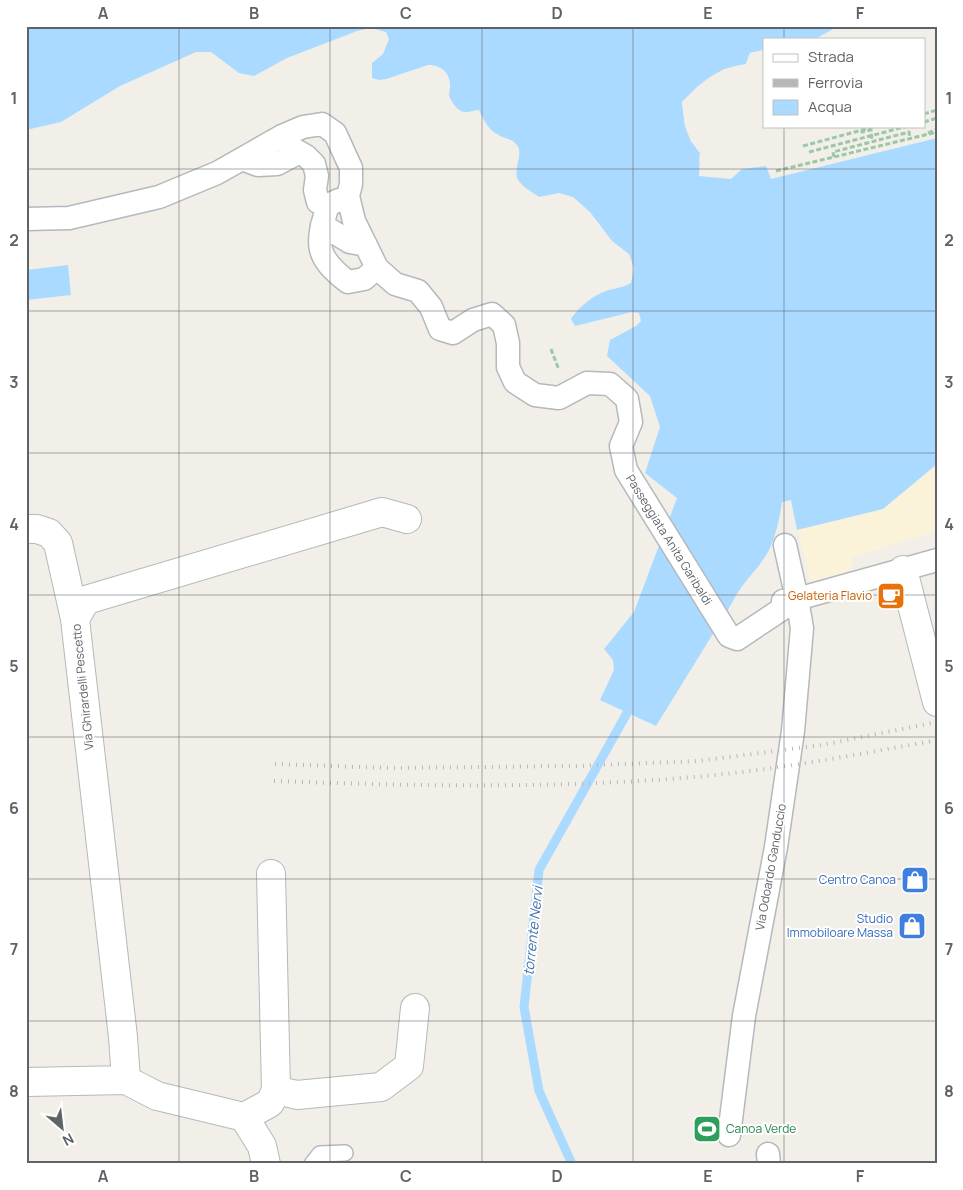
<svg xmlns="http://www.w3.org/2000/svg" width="963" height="1190" viewBox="0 0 963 1190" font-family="Manrope,sans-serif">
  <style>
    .sand { fill: #fbf3d9 }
    .water { fill: #aadaff }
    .pier { fill: #f1efe8 }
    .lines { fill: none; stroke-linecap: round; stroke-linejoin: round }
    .stream { stroke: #aadaff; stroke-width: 9 }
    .service-casing { stroke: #b5b8bc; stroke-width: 18 }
    .pedestrian-casing { stroke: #b5b8bc; stroke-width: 25 }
    .minor-casing { stroke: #b5b8bc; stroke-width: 30 }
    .path { stroke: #9cc7a9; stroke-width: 3; stroke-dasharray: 5 2.5; stroke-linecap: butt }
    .service { stroke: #fff; stroke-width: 15 }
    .pedestrian { stroke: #fff; stroke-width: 22 }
    .minor { stroke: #fff; stroke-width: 28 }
    .rail { stroke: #b6b7b8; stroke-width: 4; stroke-dasharray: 1 6; stroke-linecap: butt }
    .grid { fill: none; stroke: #5f6368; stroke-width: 1; stroke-opacity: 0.55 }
    .labels { text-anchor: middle; stroke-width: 4; stroke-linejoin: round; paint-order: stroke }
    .street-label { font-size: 12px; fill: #5f6368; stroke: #fff }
    .food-label { font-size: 12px; fill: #c56008; stroke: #fff; text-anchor: end }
    .shop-label { font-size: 12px; fill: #366cbe; stroke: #fff; text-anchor: end }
    .leisure-label { font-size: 12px; fill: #27864d; stroke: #fff; text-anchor: start }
    .water-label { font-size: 14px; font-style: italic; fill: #4174aa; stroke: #fff }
    .neatline { fill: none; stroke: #5f6368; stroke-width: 2 }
    .grid-label { font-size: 16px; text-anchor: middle; font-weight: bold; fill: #5f6368 }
  </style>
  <rect width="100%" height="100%" fill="#f1efe8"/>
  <path class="sand" d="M937,464V534L934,532L852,557L851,571L811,582L797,530L883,509Z"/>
  <path class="water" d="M26,26H839L815,39H764V50L750,53L746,64C716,68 704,83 682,102L685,126L691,141L700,153L699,176L731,179L742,169L766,166L771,179L937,138V464L883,509L797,530L791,500L782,502C780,517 775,539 768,552C758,570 741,583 732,603L656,726L600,700L614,670L613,660L604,649L634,612L677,498L645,473L660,427L650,396L607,356L610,340L636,326L641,321L639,313L632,312L575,326L571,319C577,309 590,298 601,293C610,288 621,289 631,283L634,268L629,254L612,241L590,212L573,197L559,193L539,197C532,192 523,187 518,180C512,168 526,152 515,143C513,140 508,139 505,138C489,131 486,125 479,110C475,110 468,113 464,112C457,111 450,100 449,95C449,92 450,89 450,87C451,73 441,65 428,65L386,79L379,80L372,78V63L383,54L389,39L386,32L371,28L357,31L287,58L254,76L239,73L211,52H196L120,86L61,122L26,130Z
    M68,265L71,295L26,300V270Z"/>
  <path class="pier" d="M764,50V53L752,55L747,66L725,71L711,79L699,88L685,103L687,125L694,139L702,153V163L699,162L700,153L691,141L685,126L682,102L698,86L710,77L724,69L746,64L750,53Z"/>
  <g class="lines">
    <path class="stream" d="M572,1164L539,1091L524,1007L539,870L627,713"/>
    <defs>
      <path id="service" d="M312,1164L320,1154L345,1153"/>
      <path id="pedestrian" d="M292,148L306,156L314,164L317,176L315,190L318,202L328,205L339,200
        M242,159L258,165L277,164L298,153
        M328,205C316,244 314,256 348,282L364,279L377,268
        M26,219L69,218L159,197L217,173L282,136L303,127L322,124L335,133L351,168V184L348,196L354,221L377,268L395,284L418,291L431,307L440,329L453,333L473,320L492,314L504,325L508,343V367L515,382L535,395L559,398L587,383L610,384L627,399L631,422L621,446L626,470L729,636L737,639L797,599
        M322,225L350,242L366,245
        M783,601L797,599L937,560
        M729,1135L744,1016L776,847L793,731L802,628L797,599L785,545
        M768,1154L769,1164"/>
      <path id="minor" d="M26,529H37L49,533L58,543L75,619
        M903,570L937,702
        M126,1080L123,1037L75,619L86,600L382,512L407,519
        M26,1082L126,1080L157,1096L244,1117L270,1103L276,1090L271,874
        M276,1090L297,1095L381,1087L409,1066L415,1008
        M244,1117L262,1146L266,1164"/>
    </defs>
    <use href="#service" class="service-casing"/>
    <use href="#pedestrian" class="pedestrian-casing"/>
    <use href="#minor" class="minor-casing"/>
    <path class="path" d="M924,114L937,110
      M924,122L937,118
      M862,130V132L871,130L872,141
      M928,133L937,129
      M803,146L877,126
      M809,152L908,126
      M834,157L833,152L909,132L910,139
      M776,171L937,132
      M551,349L559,370"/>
    <use href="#service" class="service"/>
    <use href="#pedestrian" class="pedestrian"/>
    <use href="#minor" class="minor"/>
    <path class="rail" d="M275,764L391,768L575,766L698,761L822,745L937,722
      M274,781C414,786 554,789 694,777C775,770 856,755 937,740"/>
  </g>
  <path class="grid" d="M179,26V1164M330,26V1164M482,26V1164M633,26V1164M784,26V39M784,126V1164M26,169H937M26,311H937M26,453H937M26,595H937M26,737H937M26,879H937M26,1021H937"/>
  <defs>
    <symbol id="cafe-square" viewBox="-11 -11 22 22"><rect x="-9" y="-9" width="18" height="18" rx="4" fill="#e8710a" stroke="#fff"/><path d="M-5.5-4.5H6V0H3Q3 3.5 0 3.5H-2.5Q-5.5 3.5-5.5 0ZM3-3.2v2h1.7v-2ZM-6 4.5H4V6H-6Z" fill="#fff"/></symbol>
    <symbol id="shop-square" viewBox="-11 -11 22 22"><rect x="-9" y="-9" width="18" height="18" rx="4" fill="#3f7fe0" stroke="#fff"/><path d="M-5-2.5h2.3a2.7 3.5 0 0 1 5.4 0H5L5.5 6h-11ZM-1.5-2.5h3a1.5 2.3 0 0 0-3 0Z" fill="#fff"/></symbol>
    <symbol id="stadium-square" viewBox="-11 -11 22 22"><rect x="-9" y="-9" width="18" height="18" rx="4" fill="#2e9e5b" stroke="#fff"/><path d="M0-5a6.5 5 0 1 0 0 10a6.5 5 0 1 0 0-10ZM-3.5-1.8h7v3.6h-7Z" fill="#fff"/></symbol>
  </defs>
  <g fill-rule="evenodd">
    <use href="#cafe-square" x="875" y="580" width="32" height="32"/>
    <use href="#shop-square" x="899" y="864" width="32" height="32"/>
    <use href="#shop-square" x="896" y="910" width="32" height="32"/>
    <use href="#stadium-square" x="691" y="1113" width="32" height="32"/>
  </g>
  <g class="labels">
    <g class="street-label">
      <text transform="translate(669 540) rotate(58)" y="4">Passeggiata Anita Garibaldi</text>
      <text transform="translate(83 687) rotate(-96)" y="4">Via Ghirardelli Pescetto</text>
      <text transform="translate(771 867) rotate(-80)" y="4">Via Odoardo Ganduccio</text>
    </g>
    <g class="food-label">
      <text x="872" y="600">Gelateria Flavio</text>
    </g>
    <g class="shop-label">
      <text x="896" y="884">Centro Canoa</text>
      <text x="893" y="923">Studio<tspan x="893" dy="14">Immobiloare Massa</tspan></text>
    </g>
    <g class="leisure-label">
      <text x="726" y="1133">Canoa Verde</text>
    </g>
    <g class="water-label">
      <text transform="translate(533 931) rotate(-84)" y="5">torrente Nervi</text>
    </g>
  </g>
  <rect width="963" height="1190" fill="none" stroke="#ffffff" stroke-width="55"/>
  <rect x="763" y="38" width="162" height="90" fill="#ffffff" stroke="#bfc1c3"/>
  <rect x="773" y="54" width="25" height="8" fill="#ffffff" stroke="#bfc1c3"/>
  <text x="808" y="62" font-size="15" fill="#5f6368">Strada</text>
  <rect x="773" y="79" width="25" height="8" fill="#b6b7b8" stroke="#bfc1c3"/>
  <text x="808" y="88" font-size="15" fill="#5f6368">Ferrovia</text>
  <rect x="773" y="100" width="25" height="15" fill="#aadaff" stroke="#bfc1c3"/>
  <text x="808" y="112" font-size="15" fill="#5f6368">Acqua</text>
  <g transform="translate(62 1128) rotate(152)" stroke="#ffffff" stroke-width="4" paint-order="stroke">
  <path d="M0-4L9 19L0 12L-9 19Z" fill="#5f6368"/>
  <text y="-8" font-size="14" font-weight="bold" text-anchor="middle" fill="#5f6368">N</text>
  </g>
  <rect x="28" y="28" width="908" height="1134" class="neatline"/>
  <g class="grid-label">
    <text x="103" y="19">A</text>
    <text x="254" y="19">B</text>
    <text x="406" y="19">C</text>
    <text x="557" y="19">D</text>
    <text x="708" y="19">E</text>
    <text x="860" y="19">F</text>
    <text x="14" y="104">1</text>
    <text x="949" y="104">1</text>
    <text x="14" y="246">2</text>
    <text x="949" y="246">2</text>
    <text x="14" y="388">3</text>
    <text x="949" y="388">3</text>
    <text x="14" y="530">4</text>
    <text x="949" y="530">4</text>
    <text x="14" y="672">5</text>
    <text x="949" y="672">5</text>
    <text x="14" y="814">6</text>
    <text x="949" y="814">6</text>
    <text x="14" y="955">7</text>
    <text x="949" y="955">7</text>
    <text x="14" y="1097">8</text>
    <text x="949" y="1097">8</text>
    <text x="103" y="1182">A</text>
    <text x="254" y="1182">B</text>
    <text x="406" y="1182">C</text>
    <text x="557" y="1182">D</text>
    <text x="708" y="1182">E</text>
    <text x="860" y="1182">F</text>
  </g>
</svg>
